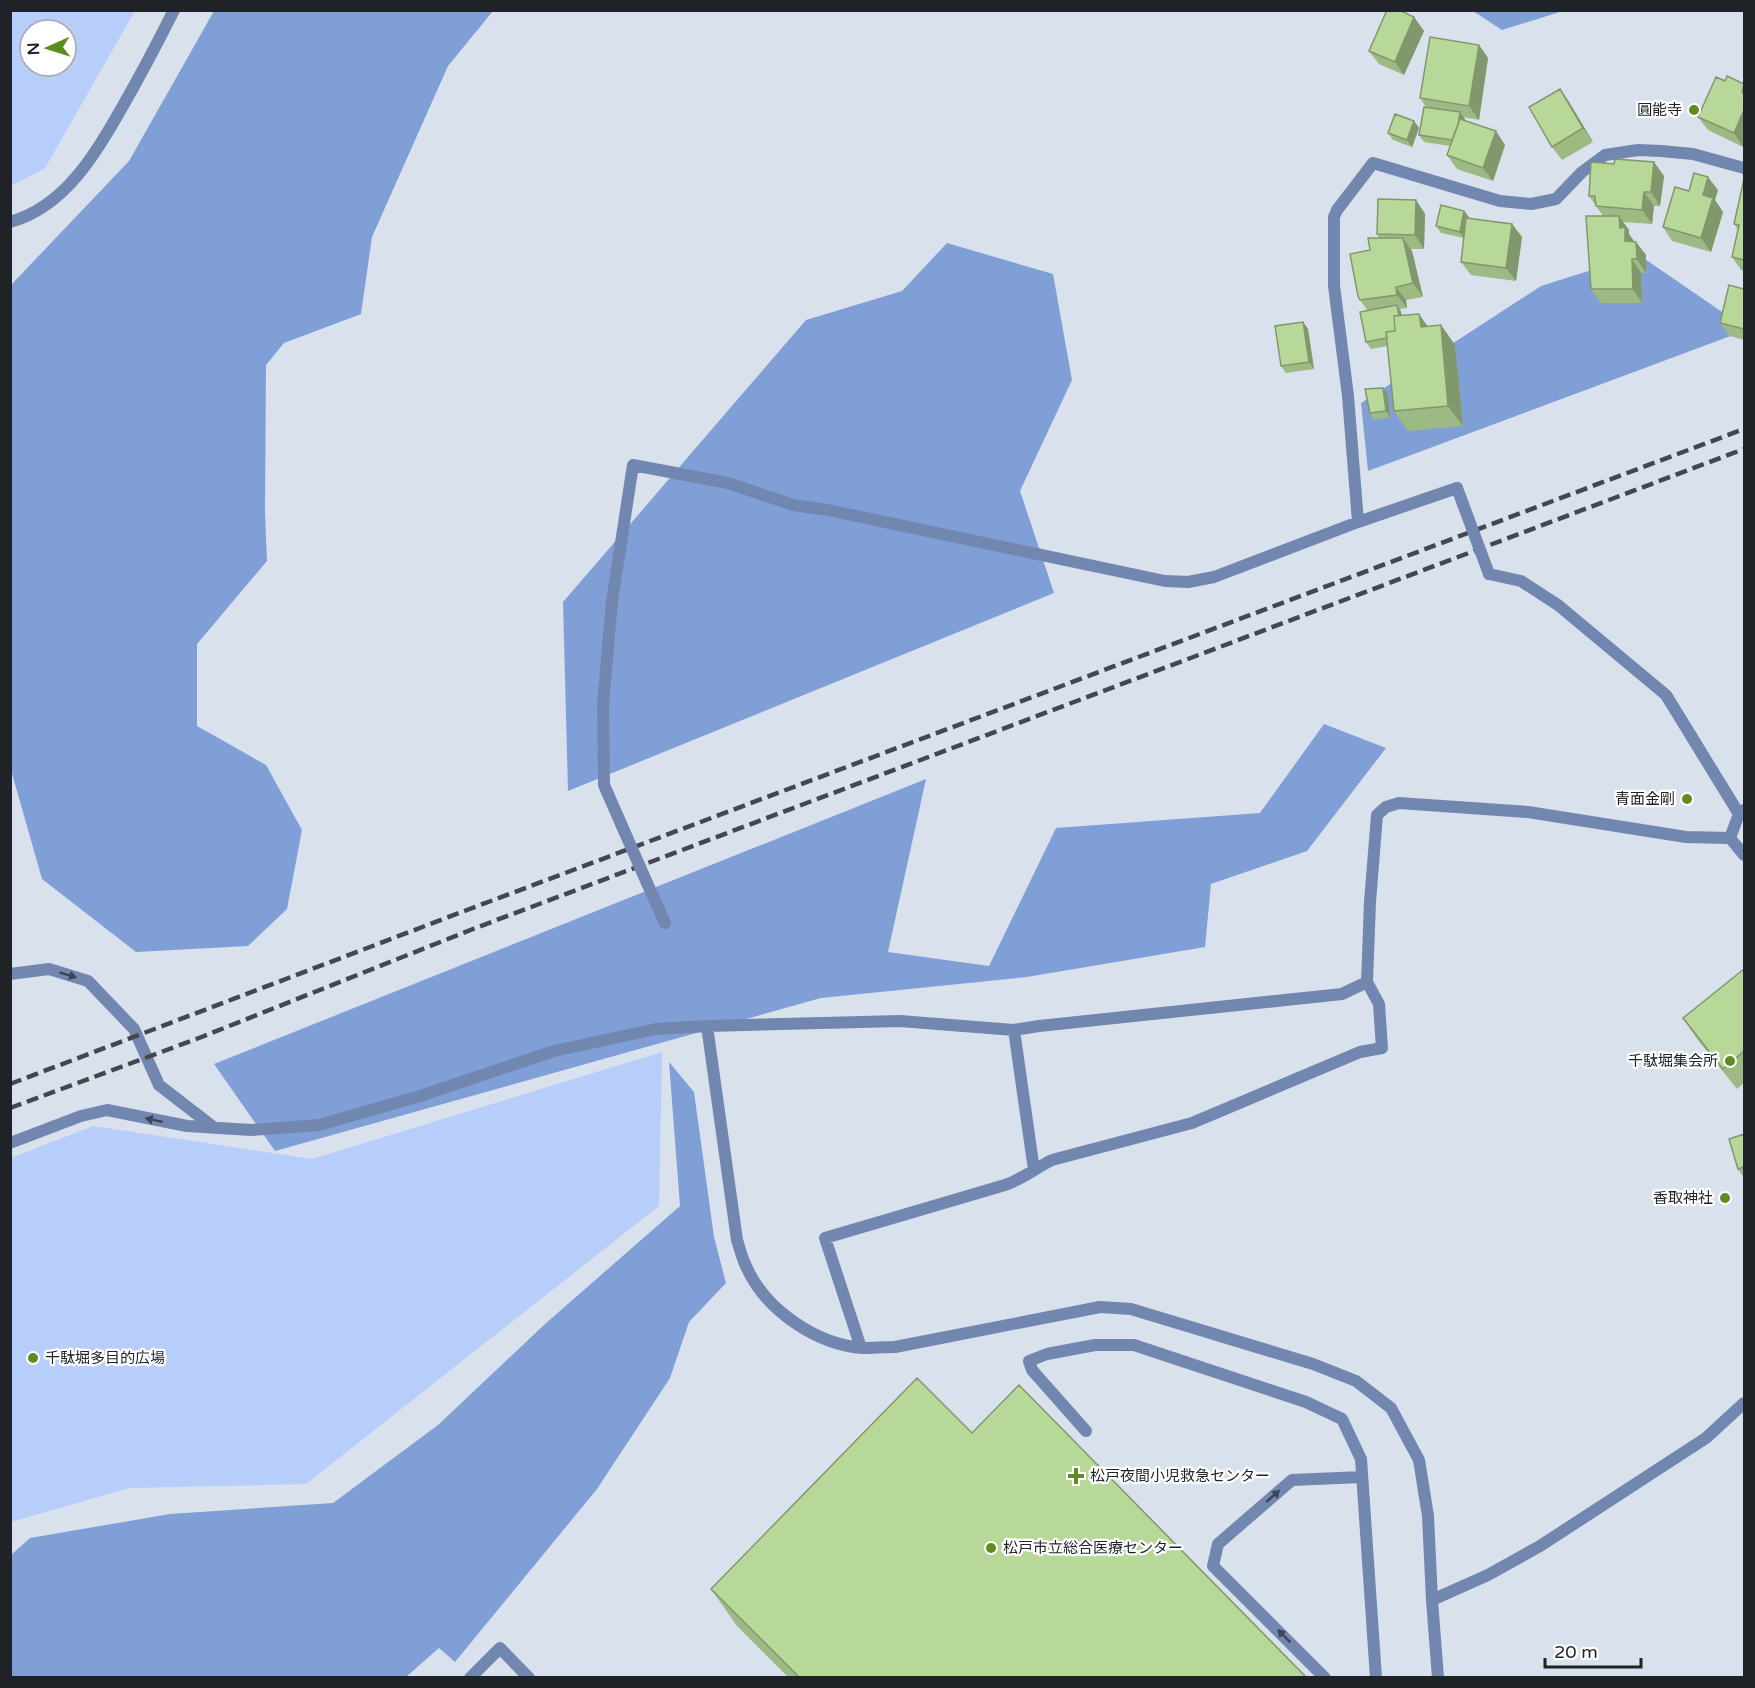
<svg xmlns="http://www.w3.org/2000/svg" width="1755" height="1688" viewBox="0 0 1755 1688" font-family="'Varela Round','Noto Sans JP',sans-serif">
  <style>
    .green { fill: #b7cefa; fill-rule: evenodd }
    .forest { fill: #809fd7 }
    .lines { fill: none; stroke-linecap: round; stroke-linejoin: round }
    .service { stroke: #7187b0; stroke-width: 12 }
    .minor { stroke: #7187b0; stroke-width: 12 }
    .tertiary { stroke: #7187b0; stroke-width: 12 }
    .rail { stroke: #44484e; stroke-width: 4.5; stroke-dasharray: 12 6; stroke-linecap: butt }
    .minor-bridge { stroke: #7187b0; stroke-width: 12 }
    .wall { fill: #9eba84 }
    .shaded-wall { fill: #81976c }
    .building { fill: #b8d89a; stroke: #81976c; stroke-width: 1.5 }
    .oneway { fill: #3c4556 }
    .poi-dot { fill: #5e8c1f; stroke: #fff; stroke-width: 2 }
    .labels { text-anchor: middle; stroke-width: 4.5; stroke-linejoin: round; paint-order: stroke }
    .poi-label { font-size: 15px; fill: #1f2226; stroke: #fff; text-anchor: end }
  </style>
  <rect width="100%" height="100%" fill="#d9e1ed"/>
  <path class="green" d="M11,10L135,11L45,168L11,186ZM30,30H66V66H30Z
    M662,1052L659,1206L306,1484L129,1488L11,1522V1158L93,1126L312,1159Z"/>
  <path class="forest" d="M214,11H493L448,66L372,237L361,314L284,343L266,365L265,513L267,561L197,644V726L266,765L302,830L287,909L248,946L136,952L42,879L11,770V285L129,161Z
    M1473,11H1563L1502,30Z
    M947,243L1053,274L1072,380L1020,491L1054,593L568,791L563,602L806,320L902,291Z
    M1639,255L1744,327V331L1368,471L1361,403L1541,286Z
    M1324,724L1386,748L1307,851L1211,884L1205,947L1027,977L821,998L275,1151L214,1064L926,779L888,952L989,966L1056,828L1260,813Z
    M669,1062L694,1092L714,1237L726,1283L689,1322L670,1378L597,1489L455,1662L439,1648L406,1677H11V1555L30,1538L170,1514L333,1503L438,1425L545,1324L680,1206Z"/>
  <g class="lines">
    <path class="service" d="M1086,1431L1032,1370L1029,1361L1047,1354L1095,1345H1134L1306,1402L1342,1419L1361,1459L1376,1678
      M1432,1600L1488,1575L1540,1546L1706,1438L1744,1403
      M470,1678L500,1648L529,1678
      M1325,1678L1213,1566L1218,1544L1292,1480L1362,1477"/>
    <path class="minor" d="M10,222C64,207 94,156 120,111C139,78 157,44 174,10
      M1457,488L1358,522L1348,396L1334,286V217L1337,210L1373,163L1500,201L1531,204L1556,199L1582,172L1605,155L1638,150L1661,151L1693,154L1744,168
      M1489,574L1521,581L1558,605L1666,695L1739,814
      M622,826L604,785L603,705L612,601L633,465L728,483L793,505L828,510L1165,581L1188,582L1214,577L1358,522
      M1730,838L1739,814L1744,810
      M647,883L665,923
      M10,974L49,969L88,981L134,1029L159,1085L212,1126
      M707,1026L737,1240C740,1249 742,1258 746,1266C765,1310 816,1344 862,1348C873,1348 884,1347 895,1347L1100,1307L1131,1309L1313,1364L1356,1381L1391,1408L1419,1460L1428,1516L1432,1600
      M1014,1030L1034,1170
      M10,1143L81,1116L107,1110L187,1126L251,1130L319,1125L420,1096L554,1051L656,1029L707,1026L900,1021L1014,1030L1039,1026L1342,994L1367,982L1370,902L1377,815L1386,807L1399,803L1528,812L1686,837L1730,838L1744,855
      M861,1348L825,1238L1005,1185C1022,1179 1036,1168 1052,1160L1192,1123L1360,1052L1382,1048L1379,1004L1367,982"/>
    <path class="tertiary" d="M1432,1600L1438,1678"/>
    <path class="rail" d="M10,1084L467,910L1744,429
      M10,1108L199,1038L473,929L1744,449"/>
    <path class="minor-bridge" d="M1457,488L1489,574
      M622,826L647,883"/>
  </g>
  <path class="wall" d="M1414,17L1424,31L1404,75L1379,64L1369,51Z
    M1479,45L1488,58L1479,120L1463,117L1464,121L1505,145L1493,181L1457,169L1447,155L1450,146L1424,142L1419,135L1426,107L1420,98Z
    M1725,81L1744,84V144L1743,147L1708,130L1698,117Z
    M1560,89L1569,102L1593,142L1562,160L1552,147Z
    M1414,121L1419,128L1412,147L1393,140L1388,133Z
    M1664,176L1660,206H1654L1652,224L1623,222L1629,230V234L1634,242L1646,255V273H1641L1642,303H1601L1591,289L1603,216L1589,196Z
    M1744,179V271L1741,270L1732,257L1738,230L1734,224Z
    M1718,190L1715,200L1723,212L1711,252L1672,241L1663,227L1689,191Z
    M1416,200L1425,214L1424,249H1410L1412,251L1423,297L1406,300L1407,308L1400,309L1402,316L1419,314L1427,326L1441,325L1455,345L1463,426L1408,431L1394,411L1388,346L1371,349L1366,342L1368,311L1360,300L1379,238L1377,234Z
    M1464,211L1469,217V219L1512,224L1522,237L1516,281L1471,275L1461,262L1464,238L1441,233L1436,226Z
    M1744,289V340L1730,336L1720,323Z
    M1303,322L1308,329L1314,369L1286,373L1281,366Z
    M1388,394L1390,417L1374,420L1370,413Z
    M1744,969V1083L1737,1089L1697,1039L1683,1018Z
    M1744,1134V1178L1738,1169Z
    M972,1433L1306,1677H788L737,1626L711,1589Z"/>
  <path class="shaded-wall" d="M1414,17L1424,31L1404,75L1395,62Z
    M1479,45L1488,58L1479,120L1469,106Z
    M1560,89L1569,102L1593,142L1583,128Z
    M1744,110V144L1743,147L1734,133Z
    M1460,112L1465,119L1460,147L1455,140Z
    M1414,121L1419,128L1412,147L1407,140Z
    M1496,131L1505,145L1493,181L1483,168Z
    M1654,162L1664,176L1660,206L1651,192Z
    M1708,177L1718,190L1715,200L1723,212L1711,252L1701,238L1703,195Z
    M1644,192L1654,206L1652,224L1642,210Z
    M1416,200L1425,214L1424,249L1415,235Z
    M1464,211L1469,217L1465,239L1460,232Z
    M1619,216L1629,230V234L1634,241H1625L1620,228Z
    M1512,224L1522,237L1516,281L1506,268Z
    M1403,238L1412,251L1423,297L1413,283Z
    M1636,242L1646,255V273L1637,259Z
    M1632,259L1641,273L1642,303L1633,289Z
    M1396,287L1406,300L1407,308L1397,295Z
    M1397,305L1401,312L1407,342L1402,335Z
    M1419,314L1433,334L1421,327Z
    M1303,322L1308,329L1314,369L1309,362Z
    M1441,325L1455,345L1463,426L1448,406Z
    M1383,388L1388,394L1390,417L1386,411Z"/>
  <path class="building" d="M1387,10H1399L1414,17L1395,62L1369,51Z
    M1430,37L1479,45L1469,106L1420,98Z
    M1727,76L1744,84L1742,92L1744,93V110L1734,133L1698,117L1716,77L1725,81Z
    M1560,89L1583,128L1552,147L1529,107Z
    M1424,107L1460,112L1458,124L1452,140L1419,135Z
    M1395,114L1414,121L1407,140L1388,133Z
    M1460,119L1496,131L1483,168L1447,155Z
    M1615,159L1654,162L1651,192H1644L1642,210L1596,206L1595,196H1589L1591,162L1614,164Z
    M1694,173L1708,177L1703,195L1713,198L1701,238L1663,227L1675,187L1689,191Z
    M1744,179V260L1732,257L1739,225L1734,224Z
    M1378,199L1416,200L1415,235L1377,234Z
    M1441,205L1464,211L1460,232L1436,226Z
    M1586,216H1619L1620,228L1625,227V241L1636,242L1637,259H1632L1633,289H1591Z
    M1466,218L1512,224L1506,268L1461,262Z
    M1368,238H1403L1413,283L1396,287L1397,295L1360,300L1358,296L1350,254L1370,250Z
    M1729,285L1744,289V329L1720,323Z
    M1397,305L1399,316H1394L1395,331L1386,332L1387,338L1366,342L1360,312Z
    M1419,314L1421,327L1441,325L1448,406L1394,411L1386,332L1395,331L1394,316Z
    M1303,322L1309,362L1281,366L1275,326Z
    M1383,388L1386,411L1370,413L1365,389Z
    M1744,969V1051L1723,1069L1683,1018Z
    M1744,1134V1167L1738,1169L1729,1139Z
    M917,1378L972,1433L1019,1385L1306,1677H799L711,1589Z"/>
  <defs><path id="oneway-solid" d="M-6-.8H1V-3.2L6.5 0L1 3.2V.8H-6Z" transform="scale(1.5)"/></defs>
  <g class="oneway">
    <use href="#oneway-solid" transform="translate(68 975) rotate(17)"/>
    <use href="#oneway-solid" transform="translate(154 1120) rotate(-168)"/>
    <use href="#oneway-solid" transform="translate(1273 1496) rotate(-41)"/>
    <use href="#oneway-solid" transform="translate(1284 1636) rotate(-135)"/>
  </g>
  <g class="poi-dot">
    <circle cx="1694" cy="110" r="6"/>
    <circle cx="1687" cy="799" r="6"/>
    <circle cx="1730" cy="1061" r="6"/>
    <circle cx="1725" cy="1198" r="6"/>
    <circle cx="33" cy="1358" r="6"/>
    <path d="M1073 1467h6v6h6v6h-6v6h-6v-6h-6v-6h6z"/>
    <circle cx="991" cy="1548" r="6"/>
  </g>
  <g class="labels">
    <g class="poi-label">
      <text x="1682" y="115">圓能寺</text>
      <text x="1675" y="804">青面金剛</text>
      <text x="1718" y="1066">千駄堀集会所</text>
      <text x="1713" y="1203">香取神社</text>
      <text x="45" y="1363" text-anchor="start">千駄堀多目的広場</text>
      <text x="1090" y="1481" text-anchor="start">松戸夜間小児救急センター</text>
      <text x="1003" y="1553" text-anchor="start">松戸市立総合医療センター</text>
    </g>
  </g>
  <rect width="1755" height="1688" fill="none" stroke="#1f2226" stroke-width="24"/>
  <g transform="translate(48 48) rotate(267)"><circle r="28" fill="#ffffff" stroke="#a5a7a8" stroke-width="1.5"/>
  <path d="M0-4.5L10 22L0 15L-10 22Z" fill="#5e8c1f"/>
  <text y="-9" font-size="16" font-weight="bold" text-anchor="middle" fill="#1f2226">N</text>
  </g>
  <path d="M1545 1658v9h96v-9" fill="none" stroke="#1f2226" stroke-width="3"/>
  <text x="1554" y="1658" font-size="18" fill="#1f2226" stroke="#ffffff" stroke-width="4.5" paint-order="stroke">20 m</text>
</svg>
